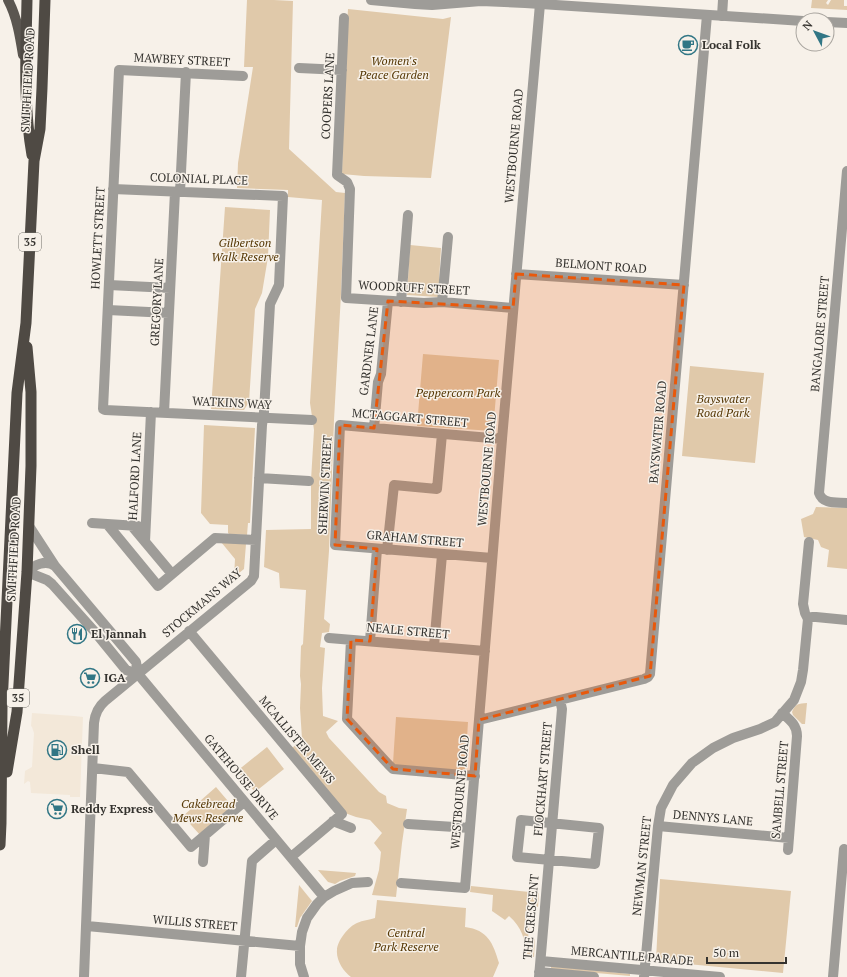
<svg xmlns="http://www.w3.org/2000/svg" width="847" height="977" viewBox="0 0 847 977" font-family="'PT Serif',serif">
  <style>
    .built { fill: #f3e8d9 }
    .green { fill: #e0c9aa }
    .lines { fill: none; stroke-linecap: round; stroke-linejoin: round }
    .minor { stroke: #9e9c98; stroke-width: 10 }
    .tertiary { stroke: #9e9c98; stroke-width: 10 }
    .primary { stroke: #5b5650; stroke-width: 10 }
    .trunk { stroke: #4f4a44; stroke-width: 11 }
    .marked { fill: #e8590c; fill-opacity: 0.2; stroke: #e8590c; stroke-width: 3; stroke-dasharray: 8 5; stroke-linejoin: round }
    .labels { text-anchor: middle; stroke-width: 3; stroke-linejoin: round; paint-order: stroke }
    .shield { fill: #f7f1e9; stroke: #6f6c67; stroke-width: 1 }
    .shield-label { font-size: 11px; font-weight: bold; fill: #35332f }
    .poi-label { font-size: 12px; font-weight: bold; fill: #35332f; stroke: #f7f1e9; text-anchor: start }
    .street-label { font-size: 12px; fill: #35332f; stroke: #f7f1e9 }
    .park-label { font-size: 12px; font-style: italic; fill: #563805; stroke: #f7f1e9 }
  </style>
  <rect width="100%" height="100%" fill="#f7f1e9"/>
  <path class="built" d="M32,713L74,716L83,717L80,797H70V795L31,793L30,782L28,781L24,784L25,771L32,767L34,733L32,727L31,726Z"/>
  <path class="green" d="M247,0H274L293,1L289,149L336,192L345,193L341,294L334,420L329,551L324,619L330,624L329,632L322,633L320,647L325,648L322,688L323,716L338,721L326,732L329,738L379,792L386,796L387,803L399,808L407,809L402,843L396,897L372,895L379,870L381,852L374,843L382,833L370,820L356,817L345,813L291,749L302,739L300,708L301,684L300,676L301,646L303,644L306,590L280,588L279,573L264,567L266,530L311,529V480L314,430L310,403L322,200L288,197V190L237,188L238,163L253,67H244Z
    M812,0H828L826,3L828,5L831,0H844V6H847V10L811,8Z
    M348,9L443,19L451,17L431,178L364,176L342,174L345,58Z
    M225,207L270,210L268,257L262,293L255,309L249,402L244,410L211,409Z
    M410,245L441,248L438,297L407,295Z
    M423,354L499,360L493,431L417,426Z
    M690,366L764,373L755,463L682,456Z
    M204,425L255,428L250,523H248L247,535L229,534L228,533V525L210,524L201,513Z
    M816,507L847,508V569L827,567L829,550L821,547L818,540L804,537L801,519L813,514Z
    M221,542L246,544L244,569L234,577L235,559Z
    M807,703L805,724H802L793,715L792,712C796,703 798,704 807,703Z
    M396,717L468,722L465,772L397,767L393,763Z
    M267,747L284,769L255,792L237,771Z
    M216,787L233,807L200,835L183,816Z
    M318,870L356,873L355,876L340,881L335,884L328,882Z
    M660,879L791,891L783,973L656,961Z
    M299,885L312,901L300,918L297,927H295Z
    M471,886L539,893L538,907L532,906L528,938L535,939L534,957L527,955C525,940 522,927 509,916L505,920L492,911L493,895L470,892Z
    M377,900L466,908L465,927C488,930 493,943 499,963L493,977H351C343,971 336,960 337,950C337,941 349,926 357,923C363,920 369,920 375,918Z
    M552,966L630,974V976L551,969V967Z"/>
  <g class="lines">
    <path class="minor" d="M722,16L723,0
      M344,18L337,175L347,182L350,189L346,298L424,303L442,302L513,308
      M299,68L342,70
      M243,76L119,70L103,409L105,410L312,420
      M847,171L819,493C823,505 837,502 847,503
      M180,192L186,72
      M516,274L684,285
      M109,285L170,288
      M401,302L408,215
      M442,302L448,237
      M108,310L169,313
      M164,413L175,192
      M374,428L378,382L381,374L388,301
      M259,478L309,481
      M92,523L138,526
      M107,524L158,586L215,538L256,540
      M131,525L172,574
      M29,526L55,566
      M145,542L151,412
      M387,550L394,485L437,489L442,434
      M492,558L335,545L340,425L502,439
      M808,619L812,617H816L847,620
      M189,631L342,814L291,857
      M329,638L485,651
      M351,640L347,719L388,764L393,769L475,776
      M370,641L377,549
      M434,646L442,555
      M138,674L126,670L95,632L52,584L47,580L27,572C34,565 46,559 55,566L136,662L138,674L324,897
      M782,713C790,720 797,725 797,736L788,850
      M479,720L644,679L648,677L650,674L707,15
      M93,768L128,772L191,847L244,802
      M521,820L599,828L595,864L517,857Z
      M333,821L351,828
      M408,824L470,828
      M658,826L789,838
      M203,862L205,835
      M401,883L465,888L490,587L502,439L540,4
      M87,926L300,946
      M541,961L720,977
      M539,972L594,977
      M84,977L94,723C95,714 98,707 105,701L251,581L254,576L262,425L264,412L270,304L279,285L283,196L113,189
      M241,977L252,861L276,840
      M304,977L300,964V946L302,932L307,918L317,904L324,897L334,891L352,883L368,882
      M539,977L562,709L560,700
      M644,977L658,826L661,808L673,785L692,763L713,748L733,738L760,729L775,722L794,700L801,682L803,670L808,619L805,613L803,604L809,542
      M833,977L844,849"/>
    <path class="tertiary" d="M371,0L415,4L432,5L481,1L525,3L803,21
      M827,22L847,23"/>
    <path class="primary" d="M8,0C17,17 20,36 23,55"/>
    <path class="trunk" d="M27,0C26,52 23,104 32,155
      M7,772L17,712L27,572L31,466V392L27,347
      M0,845L1,823L2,705L17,393L26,323L34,161L40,129L42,88L45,0"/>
  </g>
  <path class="marked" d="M516,274L684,285L650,676L479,720L475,776L393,769L347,719L351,640L370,641L377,549L335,545L340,425L374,428L388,301L513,308Z"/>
  <defs>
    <symbol id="cafe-ring" viewBox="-11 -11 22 22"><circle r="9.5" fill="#f7f1e9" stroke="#317685" stroke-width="1.5"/><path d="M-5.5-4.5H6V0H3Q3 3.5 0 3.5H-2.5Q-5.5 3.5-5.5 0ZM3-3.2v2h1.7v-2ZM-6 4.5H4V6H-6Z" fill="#317685"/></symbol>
    <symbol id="restaurant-ring" viewBox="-11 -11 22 22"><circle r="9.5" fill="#f7f1e9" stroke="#317685" stroke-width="1.5"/><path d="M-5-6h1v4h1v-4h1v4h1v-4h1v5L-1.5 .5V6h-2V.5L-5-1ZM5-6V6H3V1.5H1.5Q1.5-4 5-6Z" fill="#317685"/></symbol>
    <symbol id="supermarket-ring" viewBox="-11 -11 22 22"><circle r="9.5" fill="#f7f1e9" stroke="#317685" stroke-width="1.5"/><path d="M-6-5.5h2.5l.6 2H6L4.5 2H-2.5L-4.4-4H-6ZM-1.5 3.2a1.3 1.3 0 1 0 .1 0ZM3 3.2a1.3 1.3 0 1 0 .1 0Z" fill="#317685"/></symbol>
    <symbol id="fuel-ring" viewBox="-11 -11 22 22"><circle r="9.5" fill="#f7f1e9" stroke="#317685" stroke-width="1.5"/><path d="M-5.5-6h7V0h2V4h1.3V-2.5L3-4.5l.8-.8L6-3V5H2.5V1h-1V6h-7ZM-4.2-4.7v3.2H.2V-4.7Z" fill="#317685"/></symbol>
  </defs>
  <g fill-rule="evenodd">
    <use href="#cafe-ring" x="677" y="34" width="22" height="22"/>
    <use href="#restaurant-ring" x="66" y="623" width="22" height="22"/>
    <use href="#supermarket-ring" x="79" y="667" width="22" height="22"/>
    <use href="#fuel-ring" x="46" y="739" width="22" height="22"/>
    <use href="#supermarket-ring" x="46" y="798" width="22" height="22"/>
  </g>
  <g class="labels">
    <g class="shield">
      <rect x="19" y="233" width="22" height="18" rx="3"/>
      <rect x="7" y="689" width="22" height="18" rx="3"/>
    </g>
    <g class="shield-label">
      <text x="30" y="246">35</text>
      <text x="18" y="702">35</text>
    </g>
    <g class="poi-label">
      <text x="702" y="49">Local Folk</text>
      <text x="91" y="638">El Jannah</text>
      <text x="104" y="682">IGA</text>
      <text x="71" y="754">Shell</text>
      <text x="71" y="813">Reddy Express</text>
    </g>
    <g class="street-label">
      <text transform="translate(182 60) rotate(3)" y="4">MAWBEY STREET</text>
      <text transform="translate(28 80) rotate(-87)" y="4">SMITHFIELD ROAD</text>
      <text transform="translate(328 96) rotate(-87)" y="4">COOPERS LANE</text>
      <text transform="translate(514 146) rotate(-85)" y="4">WESTBOURNE ROAD</text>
      <text transform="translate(199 179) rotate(2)" y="4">COLONIAL PLACE</text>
      <text transform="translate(98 238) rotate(-87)" y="4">HOWLETT STREET</text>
      <text transform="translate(601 266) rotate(4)" y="4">BELMONT ROAD</text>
      <text transform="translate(414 288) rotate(3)" y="4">WOODRUFF STREET</text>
      <text transform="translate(157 302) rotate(-87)" y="4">GREGORY LANE</text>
      <text transform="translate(820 334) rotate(-85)" y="4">BANGALORE STREET</text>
      <text transform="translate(369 351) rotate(-83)" y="4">GARDNER LANE</text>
      <text transform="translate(232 403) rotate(3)" y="4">WATKINS WAY</text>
      <text transform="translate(410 418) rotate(5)" y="4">MCTAGGART STREET</text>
      <text transform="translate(658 432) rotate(-85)" y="4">BAYSWATER ROAD</text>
      <text transform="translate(487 469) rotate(-85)" y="4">WESTBOURNE ROAD</text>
      <text transform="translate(135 476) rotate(-87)" y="4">HALFORD LANE</text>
      <text transform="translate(325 485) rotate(-87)" y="4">SHERWIN STREET</text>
      <text transform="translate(415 539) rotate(5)" y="4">GRAHAM STREET</text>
      <text transform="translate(14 549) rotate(-87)" y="4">SMITHFIELD ROAD</text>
      <text transform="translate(202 603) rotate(-40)" y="4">STOCKMANS WAY</text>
      <text transform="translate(408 631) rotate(5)" y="4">NEALE STREET</text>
      <text transform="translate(297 740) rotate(50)" y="4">MCALLISTER MEWS</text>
      <text transform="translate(241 777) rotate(50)" y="4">GATEHOUSE DRIVE</text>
      <text transform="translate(543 779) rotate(-85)" y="4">FLOCKHART STREET</text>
      <text transform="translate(780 790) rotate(-85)" y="4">SAMBELL STREET</text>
      <text transform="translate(460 792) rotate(-85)" y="4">WESTBOURNE ROAD</text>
      <text transform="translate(713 818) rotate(5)" y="4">DENNYS LANE</text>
      <text transform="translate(642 866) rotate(-84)" y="4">NEWMAN STREET</text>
      <text transform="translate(531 917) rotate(-85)" y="4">THE CRESCENT</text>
      <text transform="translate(195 923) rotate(5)" y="4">WILLIS STREET</text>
      <text transform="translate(632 956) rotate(5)" y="4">MERCANTILE PARADE</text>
    </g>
    <g class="park-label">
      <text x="394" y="65">Women's<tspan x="394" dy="14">Peace Garden</tspan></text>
      <text x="245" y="247">Gilbertson<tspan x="245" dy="14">Walk Reserve</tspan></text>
      <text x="458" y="397">Peppercorn Park</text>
      <text x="723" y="403">Bayswater<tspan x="723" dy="14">Road Park</tspan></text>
      <text x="208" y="808">Cakebread<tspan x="208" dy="14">Mews Reserve</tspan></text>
      <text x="406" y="937">Central<tspan x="406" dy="14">Park Reserve</tspan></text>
    </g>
  </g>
  <g transform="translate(815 32) rotate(311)"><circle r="19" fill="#f7f1e9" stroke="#a9a59f"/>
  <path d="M0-3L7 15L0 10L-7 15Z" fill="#317685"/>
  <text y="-6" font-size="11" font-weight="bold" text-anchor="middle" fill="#35332f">N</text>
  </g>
  <path d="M707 957v6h79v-6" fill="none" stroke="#35332f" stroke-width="2"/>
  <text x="713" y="957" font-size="12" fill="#35332f" stroke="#f7f1e9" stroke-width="3" paint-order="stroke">50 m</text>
</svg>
